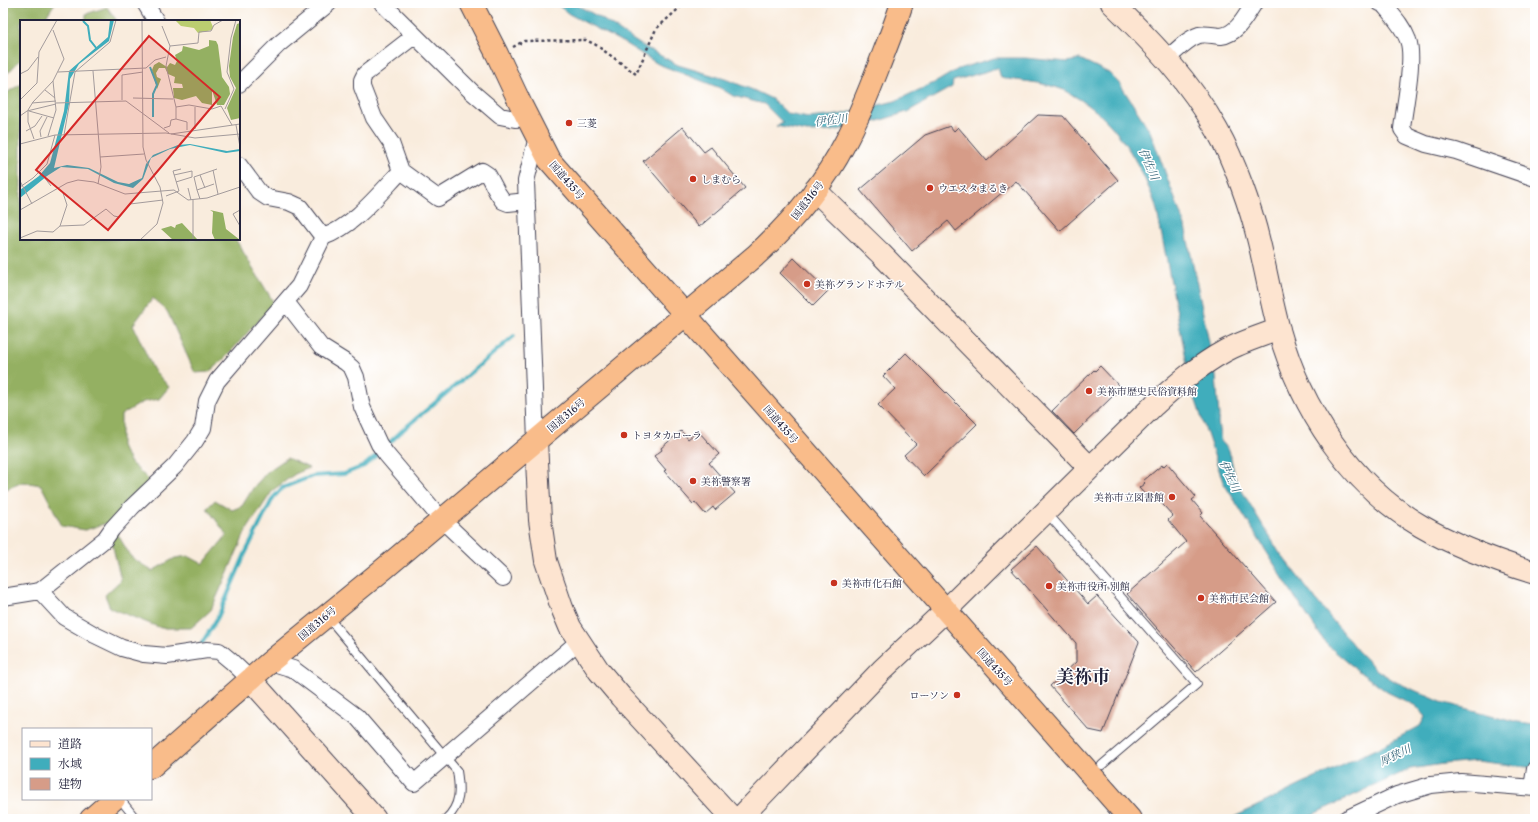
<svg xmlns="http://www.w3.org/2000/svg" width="1538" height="822" viewBox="0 0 1538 822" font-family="'Libre Caslon Text','Noto Serif JP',serif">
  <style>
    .forest { fill: #94b062; stroke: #5b694e }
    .water { fill: #3fadbc; stroke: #30687c }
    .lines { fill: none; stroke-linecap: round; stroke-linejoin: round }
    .stream { stroke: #3fadbc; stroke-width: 4 }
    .building { fill: #d69c88 }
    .lane-casing { stroke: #424053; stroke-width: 10 }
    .street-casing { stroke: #424053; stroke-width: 18 }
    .secondary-casing { stroke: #424053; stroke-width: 24 }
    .highway-casing { stroke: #424053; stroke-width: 24 }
    .path { stroke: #424053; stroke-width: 2.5; stroke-dasharray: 3 3; stroke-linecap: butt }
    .lane { stroke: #fff; stroke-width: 8 }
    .street { stroke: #fff; stroke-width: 16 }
    .secondary { stroke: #fde4d0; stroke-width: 22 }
    .highway { stroke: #f9bc8a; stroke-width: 22 }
    .poi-dot { fill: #c8321e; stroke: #fff; stroke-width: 1.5 }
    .labels { text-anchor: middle; stroke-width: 3; stroke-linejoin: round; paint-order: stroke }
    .poi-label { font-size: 10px; fill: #22223b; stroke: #fff; text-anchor: start }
    .street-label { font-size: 10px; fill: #22223b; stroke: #fff }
    .water-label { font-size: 11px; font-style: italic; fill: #2f6175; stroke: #fff }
    .town-label { font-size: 18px; font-weight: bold; fill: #22223b; stroke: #fff }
    .inset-river { fill: none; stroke: #3fadbc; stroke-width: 2 }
    .inset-road { fill: none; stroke: #a39b9c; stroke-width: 1 }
    .view { fill: #d62828; fill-opacity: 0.15; stroke: #d62828; stroke-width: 2 }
    .inset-edge { fill: none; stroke: #22223b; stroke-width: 2 }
  </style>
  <rect width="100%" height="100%" fill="#fff"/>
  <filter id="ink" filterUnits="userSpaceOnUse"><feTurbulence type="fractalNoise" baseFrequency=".025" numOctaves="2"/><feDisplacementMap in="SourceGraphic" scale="8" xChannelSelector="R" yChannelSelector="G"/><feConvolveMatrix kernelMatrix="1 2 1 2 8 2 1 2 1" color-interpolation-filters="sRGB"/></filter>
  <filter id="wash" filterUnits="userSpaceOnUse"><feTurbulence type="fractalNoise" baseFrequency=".012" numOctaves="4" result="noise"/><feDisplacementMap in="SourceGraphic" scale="16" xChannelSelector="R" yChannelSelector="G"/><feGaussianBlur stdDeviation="0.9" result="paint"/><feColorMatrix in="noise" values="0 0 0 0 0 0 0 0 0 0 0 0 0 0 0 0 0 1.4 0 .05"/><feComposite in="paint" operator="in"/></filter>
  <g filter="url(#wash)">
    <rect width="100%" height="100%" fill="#f9ecdd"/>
    <path class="forest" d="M3,3H55L43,21H21V59L3,78Z
      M107,7L117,21H86V14Z
      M21,84V239H233L236,240L274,303L225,358L209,372L195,373L167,311L153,298L133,325L153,369L169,387L159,399L143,402L121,415V446L131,463L149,480L117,533L131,557L152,571L175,558L188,556L203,564L227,535L207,508L215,500L232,510L242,506L253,488L268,471L287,458L309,468L295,474L273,490L246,531L211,610L191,628H161L110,608L105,595L121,580L107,523L85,530L62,526L41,485L23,482L4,490L3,492V95Z"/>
    <path class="water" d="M555,3H573L599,17L641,45L678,65L725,79L753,90L772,99L788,114L808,118L838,115L895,101L938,81L958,69L994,58H1025L1068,62L1080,59L1109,73L1120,84L1150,131L1185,226L1216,376L1219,416L1218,423L1221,441L1229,450L1236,481L1279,552L1316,600L1357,650L1377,670L1396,682L1441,702L1518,722L1535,724V768L1477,761L1443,764L1410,769L1303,819H1230L1390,742L1420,726L1425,717L1416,706L1387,692L1357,670L1326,644L1294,596L1223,482L1192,389L1156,206C1140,163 1116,119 1074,96C1070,93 1065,90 1061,89C1042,82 1020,81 1001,78L998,68L953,81L952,87L907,112L875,122L832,131L807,132L776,126L783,123L764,104L733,96L720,88L658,64L624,43L569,14Z"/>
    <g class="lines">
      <path class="stream" d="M386,446L405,428L514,336
        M202,643L218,617L245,554L273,498L282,488L313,476L344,474L364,466L380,452"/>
    </g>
    <g id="blocks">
      <path class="building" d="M1038,115L1063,116L1118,180L1060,231L1016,181L956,231L948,221L912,251L860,190L925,135L950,126L954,131L958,127L987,161Z
        M683,127L704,152L711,147L745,188L699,227L643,161Z
        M794,258L828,291L813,306L780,273Z
        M906,353L977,424L924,476L904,455L916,444L878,405L895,389L883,376Z
        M1100,366L1120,387L1115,391L1116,393L1074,434L1052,411L1094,370L1095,371Z
        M681,431L688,439L698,431L719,454L709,463L735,493L715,510L713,507L705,514L695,502L693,504L664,471L666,470L654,456L662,450L661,448Z
        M1167,463L1196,497L1192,500L1203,513L1200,516L1276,602L1196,672L1127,594L1186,542L1168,520L1173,516L1155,496L1150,500L1139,488L1145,483L1143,481L1162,465L1163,467Z
        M1037,546L1088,604L1097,596L1139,642L1103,733L1089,730L1050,686L1076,662V643L1011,569Z"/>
    </g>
  </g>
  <g filter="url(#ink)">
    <use href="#blocks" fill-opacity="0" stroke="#424053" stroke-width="1"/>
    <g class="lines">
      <defs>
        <path id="lane" d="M1047,513L1197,684L1102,765
          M327,616L457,771C460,790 461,805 446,819
          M120,799L136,819"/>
        <path id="street" d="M145,3L156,21
          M382,3L472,92L500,116L515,119L527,118
          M1380,3L1383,4C1392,15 1403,26 1408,40C1415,58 1404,108 1402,129L1407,136L1426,144L1456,151L1535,178
          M1167,59C1176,51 1187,39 1199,35C1206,33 1214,36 1221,36C1237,34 1245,17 1253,5
          M239,84L279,44L329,3
          M239,165L259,192L268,198L289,202L300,207L323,237
          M401,171L391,143L374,118L362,87V80L365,74L414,36
          M286,302L321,347L345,362L352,368L356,377L362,407L379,444L386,454L442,520L503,578
          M536,441L526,181L537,137
          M40,591L64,617L95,635L122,648L144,654L167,656L207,650L219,651L231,661L251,680
          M3,597L40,591L105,539L112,529L132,507L175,466L195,441L203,428L207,401L217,381L299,286L323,237C354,226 379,194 401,171L438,198L482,171L488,175L497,192L503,201L508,203L527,201
          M270,662L293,669L357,717L414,783L579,641
          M1532,787L1535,769
          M1346,819L1397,795L1431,785L1461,782L1535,788"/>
        <path id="secondary" d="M1112,3C1152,42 1190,81 1217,130C1234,160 1251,208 1259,242C1266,271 1271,301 1279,330C1301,408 1350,485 1421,526C1457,547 1496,561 1535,573
          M815,190L881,254L1090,468
          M536,441L540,520L546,561L562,608L570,627L599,671L621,697L733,819
          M251,680L375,819
          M739,819L882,670L945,611L1154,405C1176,385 1198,366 1225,351C1241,342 1261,336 1279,329"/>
        <path id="highway" d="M471,3L497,54L522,107L549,160L1130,819
          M151,767L270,662L385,568L755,256C790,224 823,186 845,143C858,119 868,94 878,68C886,47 895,25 902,3
          M91,819L114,799"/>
      </defs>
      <use href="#lane" class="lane-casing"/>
      <use href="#street" class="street-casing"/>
      <use href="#secondary" class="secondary-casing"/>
      <use href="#highway" class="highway-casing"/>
      <path class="path" d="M513,47L524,41L586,40L596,45L636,74L656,29L685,3"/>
      <use href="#lane" class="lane"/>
      <use href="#street" class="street"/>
      <use href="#secondary" class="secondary"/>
      <use href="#highway" class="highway"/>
    </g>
  </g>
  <g class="poi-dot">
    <circle cx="569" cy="123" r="4"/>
    <circle cx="693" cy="179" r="4"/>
    <circle cx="930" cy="188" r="4"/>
    <circle cx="807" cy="284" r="4"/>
    <circle cx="1089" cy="391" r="4"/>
    <circle cx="624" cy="435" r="4"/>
    <circle cx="693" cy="481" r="4"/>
    <circle cx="1172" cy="497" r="4"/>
    <circle cx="834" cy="583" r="4"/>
    <circle cx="1049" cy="586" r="4"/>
    <circle cx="1201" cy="598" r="4"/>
    <circle cx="957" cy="695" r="4"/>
  </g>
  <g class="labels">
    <g class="poi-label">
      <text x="577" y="127">三菱</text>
      <text x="701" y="183">しまむら</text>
      <text x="938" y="192">ウエスタまるき</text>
      <text x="815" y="288">美祢グランドホテル</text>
      <text x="1097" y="395">美袮市歴史民俗資料館</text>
      <text x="632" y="439">トヨタカローラ</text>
      <text x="701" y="485">美祢警察署</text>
      <text x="1164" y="501" text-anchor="end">美祢市立図書館</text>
      <text x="842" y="587">美袮市化石館</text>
      <text x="1057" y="590">美祢市役所 別館</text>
      <text x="1209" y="602">美祢市民会館</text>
      <text x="949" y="699" text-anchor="end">ローソン</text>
    </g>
    <g class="street-label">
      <text transform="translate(567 180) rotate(49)" y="4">国道435号</text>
      <text transform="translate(807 200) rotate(-52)" y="4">国道316号</text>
      <text transform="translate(566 415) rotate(-40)" y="4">国道316号</text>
      <text transform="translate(781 424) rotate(49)" y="4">国道435号</text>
      <text transform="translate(317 623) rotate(-40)" y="4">国道316号</text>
      <text transform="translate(995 667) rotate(48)" y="4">国道435号</text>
    </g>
    <g class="water-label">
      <text transform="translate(831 120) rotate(-8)" y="4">伊佐川</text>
      <text transform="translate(1149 164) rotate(66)" y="4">伊佐川</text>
      <text transform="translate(1230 476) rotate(65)" y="4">伊佐川</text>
      <text transform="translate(1395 755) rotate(-26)" y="4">厚狭川</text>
    </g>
    <g class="town-label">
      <text x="1083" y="683">美祢市</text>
    </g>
  </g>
  <g transform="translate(20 20)">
    <rect width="220" height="220" fill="#f9ecdd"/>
    <path d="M155,0H190L193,7L192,10L178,13L174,8L161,6Z" fill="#bbcd70"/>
    <path d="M220,3V98L211,100L207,88L216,68L210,57L209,46L213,17L217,4ZM189,20L196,21L198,25L202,57L209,67L210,74L204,85H197L192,70V85L182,83L176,76L162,80L154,78L153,68H163L162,64L154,63L155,57L148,54L145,48H139L136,53L137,57L141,59L137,69L132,50L134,45L139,42L147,47L150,43L155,45L157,41L155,35L162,31L163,26L179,30L189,26ZM190,190L203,193L206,209L220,220H195L192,213L193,192ZM162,203L177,219L153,220L141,209L151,206L155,208L156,205Z" fill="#94b062"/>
    <path d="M90,0H94L89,21L59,44L50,59L49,84L34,148L47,145L69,148L98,162L109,164L122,158L126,144L133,135L158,125L170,124L207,131L220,129V131L206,133L170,125L150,129L131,138L123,159L113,168L94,163L68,149L41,147L27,156L0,178V170L19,156L30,143L44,91L49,51L88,17Z" fill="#3fadbc"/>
    <path class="inset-river" d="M63,1L68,6L70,20L77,29M130,47L137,65L133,74V97"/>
    <path class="inset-road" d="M142,6L150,26L146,46L156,87V99L151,100L150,106L144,108M150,26L178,23L179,12L191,11L194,5L203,0M73,51L81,147L78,164M38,52L126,48L135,40L146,37M0,54L8,50L18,37M25,70L35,78M113,78L153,79M0,80L17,63L19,32L37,0M102,80V55L123,52M12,83L36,81M36,83L106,81L149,113M156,87L169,85L192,89L201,86L212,105M175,87V109M205,89L214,69L207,52L211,18L216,0M9,91L34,98M0,96L7,91L36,84M156,99L167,102V110M216,105L220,127M6,111L15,106L22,96M151,114L220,104M44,115L55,52L90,22L96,0M28,116L36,90L33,61M21,117L20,111L27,97M14,119L8,102V90L13,82L33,61L44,39L33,10M0,124L35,115L146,113L175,118L220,114M80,137L124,134M193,150L198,174M20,152L31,166M154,155L172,151V157L156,162M180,155L185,168M0,161L12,184M0,167L13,158L27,144L35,115M168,168L171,180M177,170L174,157L197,149M159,171L153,151L161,149M146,176L159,171M180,179L177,170L194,164M173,180V220M0,190L47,163L58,160L74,162L105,174L154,170L168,180L187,178L220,167M220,190L213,194L220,206M40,206L64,205L86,189L94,196L99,197L110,184L143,180M0,218L17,211L33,212L40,206L47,185L43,173L38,168M120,220L137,204L143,183L140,167L126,140L123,127L122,0"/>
    <path class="view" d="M129,16L200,77L88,210L16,150Z"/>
    <rect width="220" height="220" class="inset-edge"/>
  </g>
  <rect width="1538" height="822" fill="none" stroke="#fff" stroke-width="16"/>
  <rect x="22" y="728" width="130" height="72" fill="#ffffff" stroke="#a7a7b1"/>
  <rect x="30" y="741" width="20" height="6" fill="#fde4d0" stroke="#a7a7b1"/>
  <text x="58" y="748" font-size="12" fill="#22223b">道路</text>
  <rect x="30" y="758" width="20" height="12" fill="#3fadbc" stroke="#a7a7b1"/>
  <text x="58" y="768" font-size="12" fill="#22223b">水域</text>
  <rect x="30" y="778" width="20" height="12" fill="#d69c88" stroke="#a7a7b1"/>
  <text x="58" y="788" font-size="12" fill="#22223b">建物</text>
</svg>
